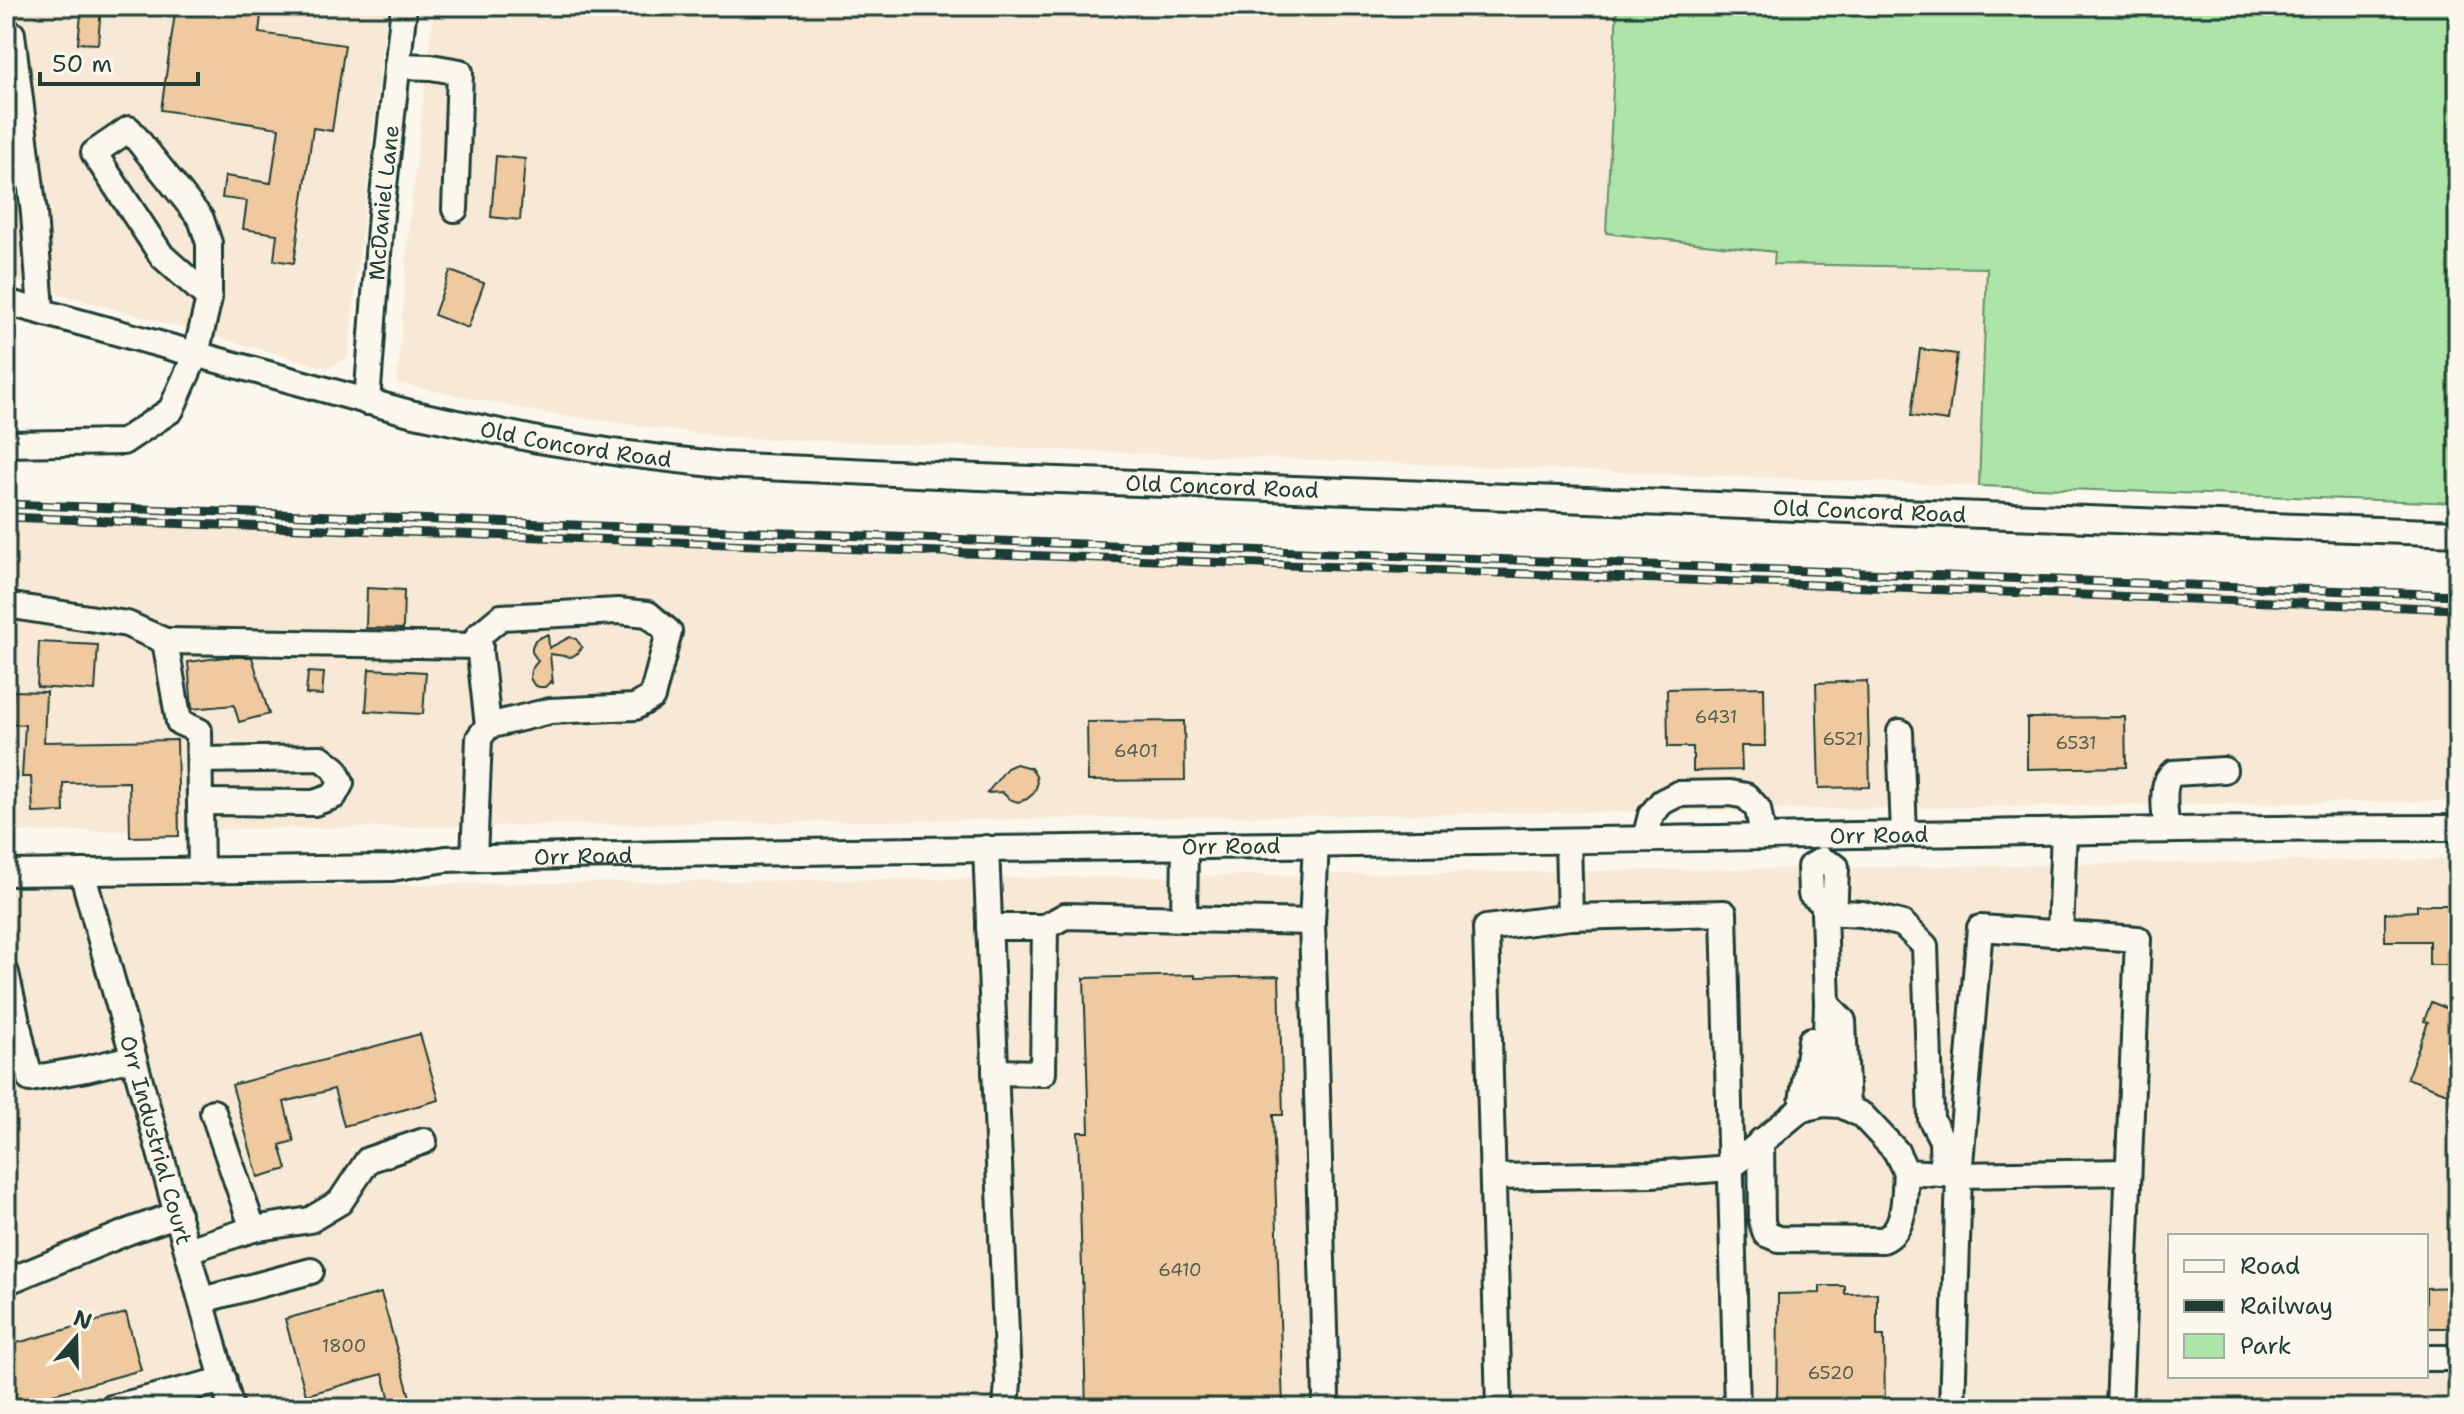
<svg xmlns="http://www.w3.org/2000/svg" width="2464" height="1414" viewBox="0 0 2464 1414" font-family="'Shantell Sans',sans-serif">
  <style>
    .built { fill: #f7e9d5; fill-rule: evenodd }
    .green { fill: #ade4a7; stroke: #66906e; stroke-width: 2 }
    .building { fill: #efc99f; stroke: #1f3d34; stroke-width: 2 }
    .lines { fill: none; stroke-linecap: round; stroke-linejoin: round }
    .minor-casing { stroke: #1f3d34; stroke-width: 30 }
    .minor { stroke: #fbf7ec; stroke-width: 24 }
    .rail-casing { stroke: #1f3d34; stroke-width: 9 }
    .rail { stroke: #fbf7ec; stroke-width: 6; stroke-dasharray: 18; stroke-linecap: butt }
    .labels { text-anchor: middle; stroke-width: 8; stroke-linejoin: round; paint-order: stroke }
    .number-label { font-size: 18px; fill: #53604f }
    .street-label { font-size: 22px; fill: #1f3d34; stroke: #fbf7ec }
  </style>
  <rect width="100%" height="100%" fill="#fbf7ec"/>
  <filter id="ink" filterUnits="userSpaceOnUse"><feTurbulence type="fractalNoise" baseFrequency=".0125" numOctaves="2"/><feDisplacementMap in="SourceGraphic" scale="16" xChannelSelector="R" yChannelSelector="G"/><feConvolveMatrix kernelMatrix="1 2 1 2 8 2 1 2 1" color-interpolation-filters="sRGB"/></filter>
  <g filter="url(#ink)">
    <path class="built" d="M6,6H387L348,357L328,368L6,279Z
      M434,6H1617L1606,233L1775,252V264L1987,268L1979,486L724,437L543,413L397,383L410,218Z
      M6,520L1056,562V555L2458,602V801L6,832Z
      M2458,859V1408H6V889L1443,873ZM2170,1236H2426V1376H2170Z"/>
    <path class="green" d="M1617,6H2458V503L1979,486L1987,268L1774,264L1775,252L1606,233Z"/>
    <path class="building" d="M82,6H101L98,44L78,43Z
      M176,6H262L259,33L345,45L332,131L313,128L294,263L274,260L277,234L243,229L247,201L222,198L225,176L271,183L279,128L161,110Z
      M496,156L525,159L520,220L491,217Z
      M450,271L484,283L468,328L434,315Z
      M1920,349L1957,354L1948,421L1911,416Z
      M367,588L404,590L403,629L366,628Z
      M548,634L549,648L570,637L576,639L582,647L578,653L571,657L550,654L553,684L551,681L545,687H539L534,685L530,678L531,670L538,661L532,652V647L535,640Z
      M39,642L98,645L95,691L37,687Z
      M225,657H252L269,714L239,722L234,705L192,709L188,662Z
      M369,669L426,672L423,714L366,711Z
      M308,672L324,673L322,695L306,694Z
      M1867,681L1870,787L1819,788L1816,683Z
      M1764,687L1765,746H1741L1742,770L1693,771V747H1668L1667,689Z
      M13,691L46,692L44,742L177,740L179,836L130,837L129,782L63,783L64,812L33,813L31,777H22L25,725L6,724V695L13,696Z
      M2125,717L2126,767L2027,769V718Z
      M1184,721L1185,780L1088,781L1087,722Z
      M1016,764L1031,768L1036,776L1037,785L1034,793L1027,799L1018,802L1009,799L1002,792L987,793L1007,768Z
      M2417,905H2458V965H2429V941H2385V913L2417,911Z
      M1195,975V978L1279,976L1283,1115H1273L1283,1408H1086L1078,1132H1089L1084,978Z
      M2431,1002L2458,1013V1097L2407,1078L2428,1022L2424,1021Z
      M420,1034L439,1100L344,1126L334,1089L284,1102L294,1141L280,1145L287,1169L258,1177L232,1085Z
      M1820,1286H1845V1294L1877,1293V1336H1884L1885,1408H1777L1778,1294L1820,1293Z
      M2458,1287V1328H2426V1288Z
      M381,1293L413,1408H392L383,1374L306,1395L285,1319Z
      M126,1313L141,1370L6,1407V1346Z"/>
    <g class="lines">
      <defs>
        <g id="minor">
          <path d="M6,35L12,34L34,213L41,311"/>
          <path d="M397,66L431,67L460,72L455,209"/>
          <path id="s1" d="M6,302L410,413L538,440L620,453L721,465L980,477L2458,533"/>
          <path id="s2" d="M367,402L381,214L404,6"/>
          <path d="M6,444L123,442L171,410L196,354L209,298L162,256L94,153L129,129L201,219L209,243V298"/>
          <path d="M6,605L127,624L165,641L179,722L199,731L201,871"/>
          <path d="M165,641L480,646"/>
          <path d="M1900,732L1904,833"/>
          <path d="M200,760L321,758L335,769L341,783L334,796L314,803L200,802"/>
          <path d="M2166,830C2166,813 2159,783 2173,773L2224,770"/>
          <path d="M1645,839L1651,815L1662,802L1678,794L1730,793L1746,796L1758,809L1763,836"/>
          <path d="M1568,841L1570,917"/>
          <path d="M986,848L1008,1382L1006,1408"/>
          <path d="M474,858L479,738L488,726L550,711L635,707L652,697L669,632L648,614L618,611L501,617L478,636L488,726"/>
          <path d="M1822,860L1836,867L1835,895L1825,904L1824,912L1827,1004L1824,1084L1834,1104"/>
          <path d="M1822,860L1810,867L1811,894L1825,904"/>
          <path id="s3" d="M82,872L231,1408"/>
          <path id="s4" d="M6,873L392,868L446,859C790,850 1133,848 1477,842C1804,837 2131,828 2458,828"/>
          <path d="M1824,912L1862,914L1903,924L1925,946L1931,1119L1942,1140L1943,1174"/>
          <path d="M1184,919L1185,846"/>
          <path d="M1312,922L1316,844"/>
          <path d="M989,927H1045"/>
          <path d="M2060,934L2064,831"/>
          <path d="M6,973L30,1079L86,1069L132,1058"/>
          <path d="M1827,1004L1843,1021L1847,1107"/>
          <path d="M995,1072L1043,1073L1045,927L1065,916L1312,922L1326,1397L1324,1408"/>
          <path d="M1801,1109L1811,1040"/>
          <path d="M213,1112L253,1229"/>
          <path d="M1761,1141L1762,1222L1766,1234L1779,1239L1883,1240C1907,1230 1904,1195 1906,1172"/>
          <path d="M1493,1177L1652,1174L1730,1168L1801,1109L1823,1104L1841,1105L1862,1115L1896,1151L1906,1172L1959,1175L2128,1172"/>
          <path d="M188,1250L253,1229L310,1220L340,1202L368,1160L424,1141"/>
          <path d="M6,1282L130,1231L178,1214"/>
          <path d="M202,1300L311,1271"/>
          <path d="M2426,1358H2458"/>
          <path d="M111,1408L224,1380"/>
          <path d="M1499,1408L1486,928L1570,917L1724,913L1737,1408"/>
          <path d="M1952,1408L1959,1175L1980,928L2138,939L2119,1408"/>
        </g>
      </defs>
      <use href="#minor" class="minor-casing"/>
      <use href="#minor" class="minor"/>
      <defs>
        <path id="rail" d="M6,504L2458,595
          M6,517L2458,609"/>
      </defs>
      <use href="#rail" class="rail-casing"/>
      <use href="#rail" class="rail"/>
    </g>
  </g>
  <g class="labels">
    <g class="number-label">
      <text x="1716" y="723">6431</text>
      <text x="1843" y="745">6521</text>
      <text x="2076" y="749">6531</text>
      <text x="1136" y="757">6401</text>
      <text x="1180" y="1276">6410</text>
      <text x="344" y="1352">1800</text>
      <text x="1831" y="1379">6520</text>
    </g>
    <g class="street-label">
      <text dy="8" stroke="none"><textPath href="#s2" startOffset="200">McDaniel Lane</textPath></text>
      <text dy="8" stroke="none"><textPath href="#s1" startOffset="588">Old Concord Road</textPath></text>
      <text dy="8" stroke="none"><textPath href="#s1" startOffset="1236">Old Concord Road</textPath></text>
      <text dy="8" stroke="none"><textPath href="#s1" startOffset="1884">Old Concord Road</textPath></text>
      <text dy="8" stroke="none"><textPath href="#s4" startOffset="1874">Orr Road</textPath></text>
      <text dy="8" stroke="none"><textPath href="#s4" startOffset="1226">Orr Road</textPath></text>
      <text dy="8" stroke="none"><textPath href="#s4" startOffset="578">Orr Road</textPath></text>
      <text dy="8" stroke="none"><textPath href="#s3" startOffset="278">Orr Industrial Court</textPath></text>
    </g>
  </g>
  <rect width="2464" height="1414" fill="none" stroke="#fbf7ec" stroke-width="32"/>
  <rect x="16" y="16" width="2432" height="1382" fill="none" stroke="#1f3d34" stroke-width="3" filter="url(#ink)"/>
  <rect x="2168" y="1234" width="260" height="144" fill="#fbf7ec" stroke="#a3ada2" stroke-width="2"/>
  <rect x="2184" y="1260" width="40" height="12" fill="#fbf7ec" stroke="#a3ada2" stroke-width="2"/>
  <text x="2240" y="1274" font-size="24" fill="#1f3d34">Road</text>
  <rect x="2184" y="1300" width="40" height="12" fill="#1f3d34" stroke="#a3ada2" stroke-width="2"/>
  <text x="2240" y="1314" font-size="24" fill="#1f3d34">Railway</text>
  <rect x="2184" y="1334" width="40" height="24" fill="#ade4a7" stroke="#a3ada2" stroke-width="2"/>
  <text x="2240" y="1354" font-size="24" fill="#1f3d34">Park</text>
  <g transform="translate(76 1338) rotate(20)" stroke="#fbf7ec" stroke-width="6" paint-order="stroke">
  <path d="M0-6L14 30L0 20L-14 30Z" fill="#1f3d34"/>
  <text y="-12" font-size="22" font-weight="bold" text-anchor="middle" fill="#1f3d34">N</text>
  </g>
  <path d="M40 72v12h158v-12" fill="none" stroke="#1f3d34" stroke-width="4"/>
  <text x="52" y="72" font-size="24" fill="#1f3d34" stroke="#fbf7ec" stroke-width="6" paint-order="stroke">50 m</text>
</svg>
